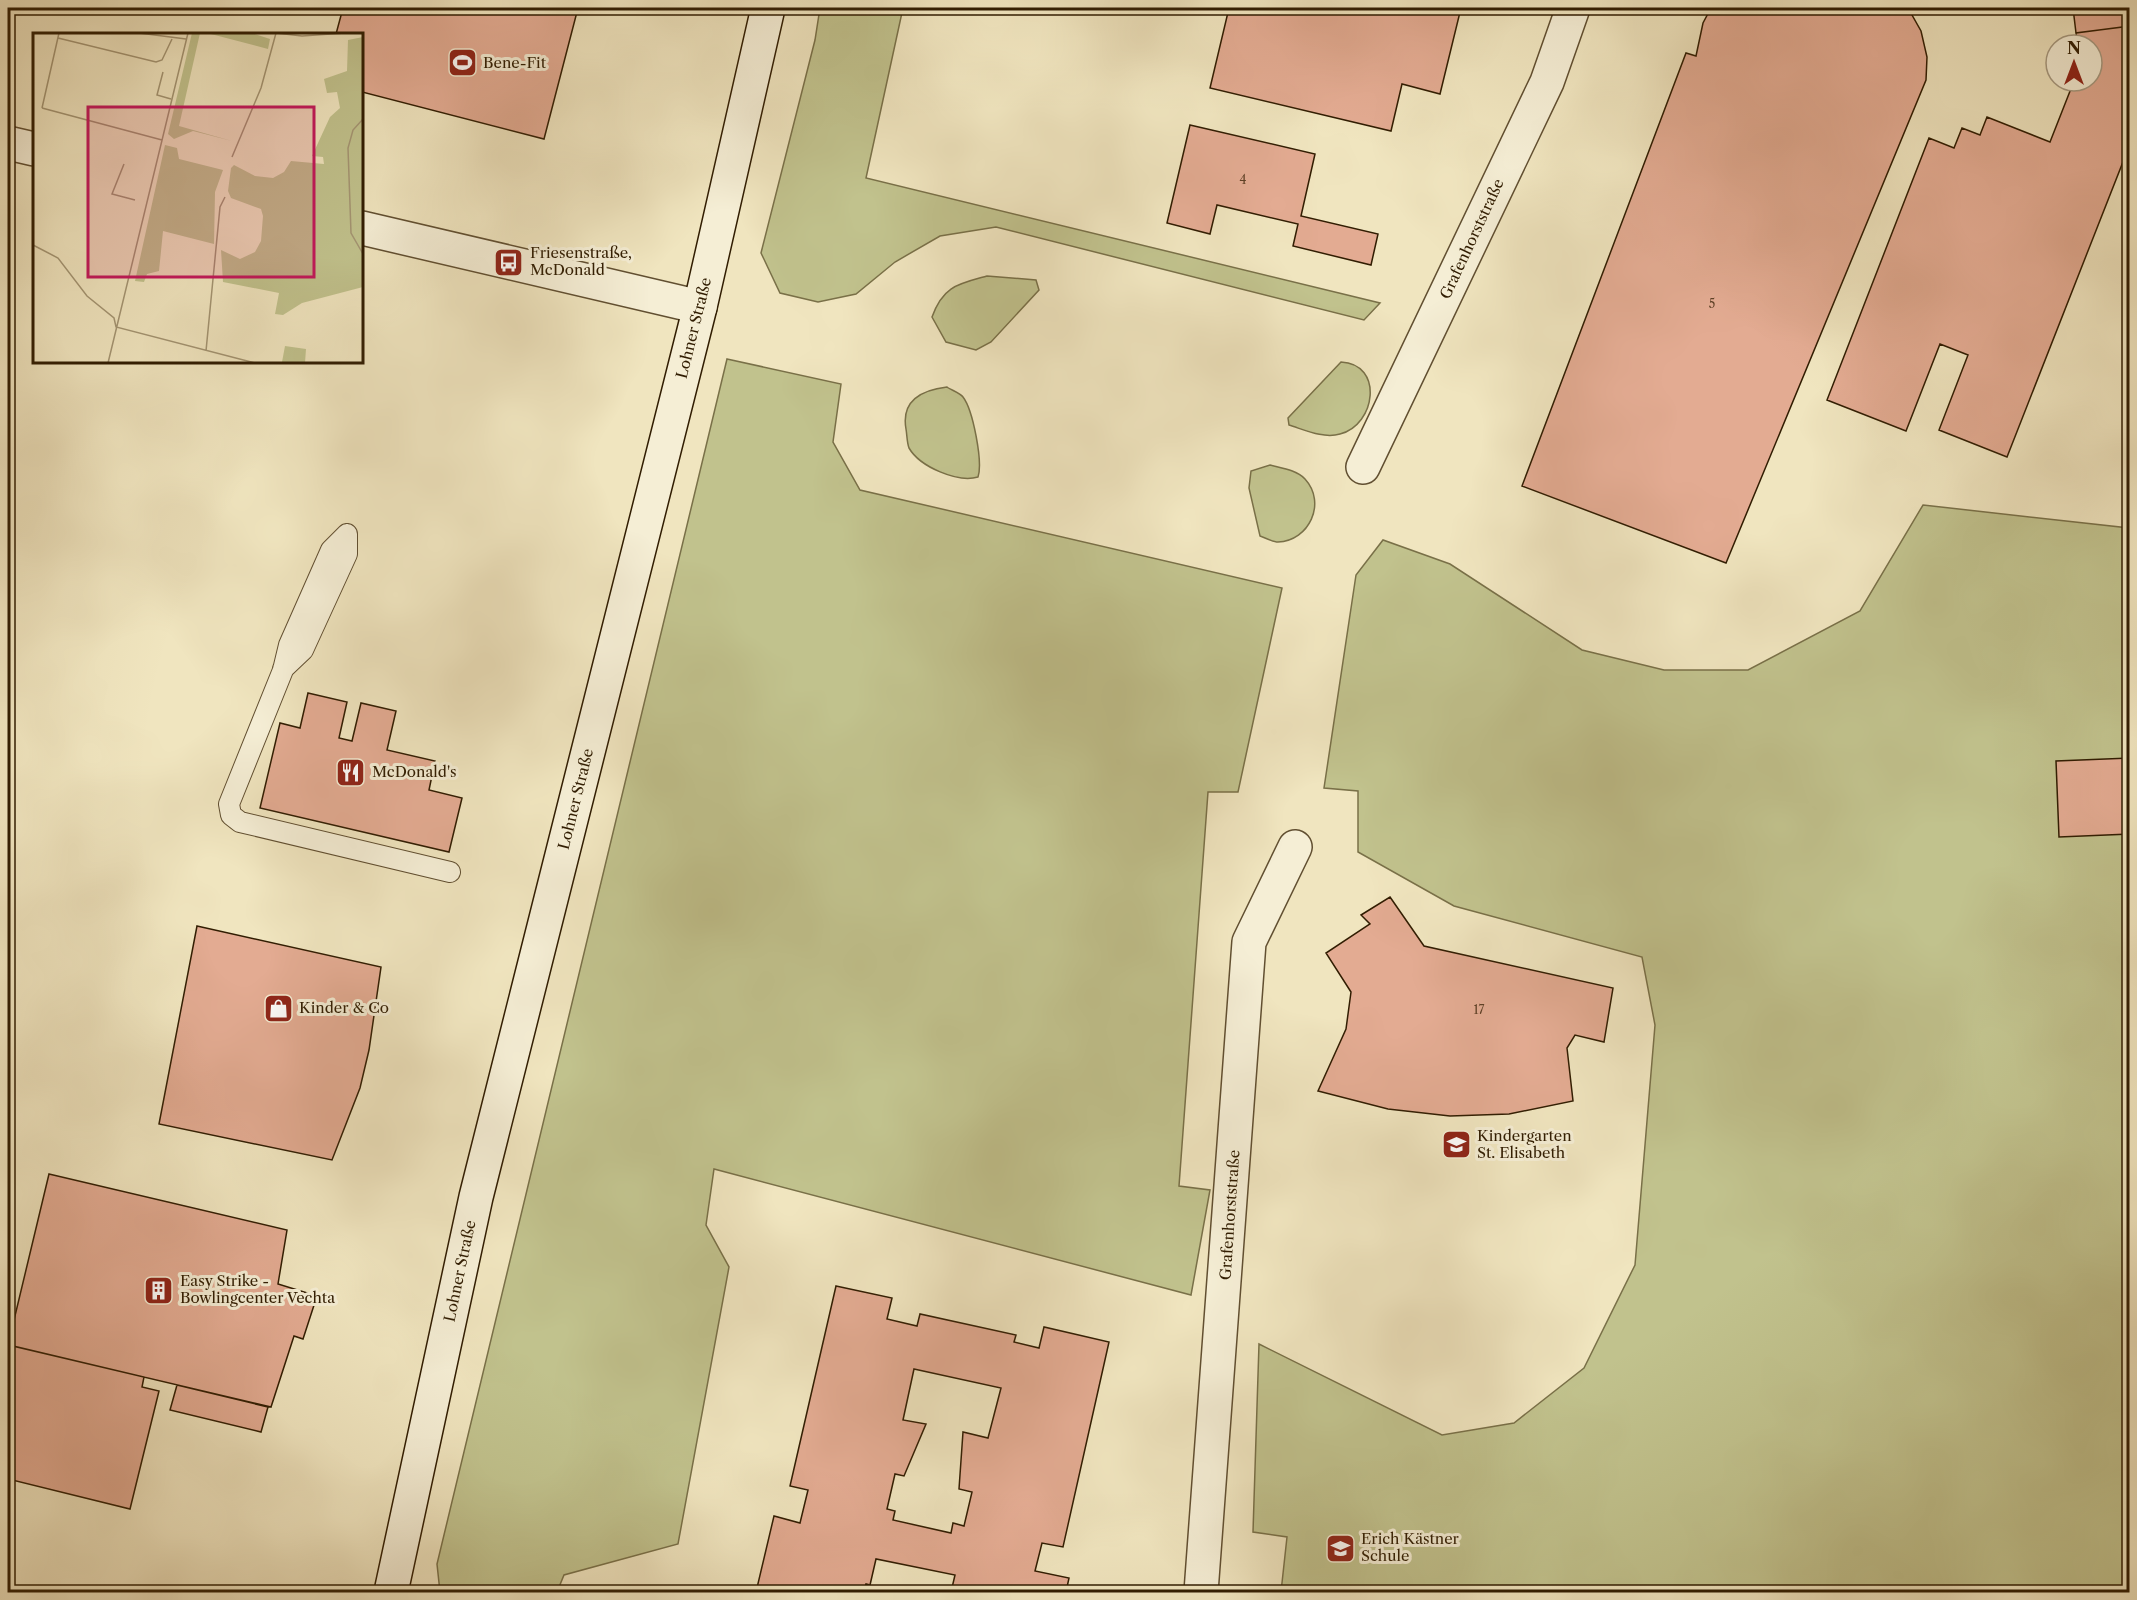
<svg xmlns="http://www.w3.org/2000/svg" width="2137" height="1600" viewBox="0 0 2137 1600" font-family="'Libre Caslon Text',serif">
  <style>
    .green { fill: #c1c28d; stroke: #797048; stroke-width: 1.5 }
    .building { fill: #e3ab92; stroke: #311d02; stroke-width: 1.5; fill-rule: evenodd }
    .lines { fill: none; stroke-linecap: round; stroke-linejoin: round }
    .lane-casing { stroke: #614f31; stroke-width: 22 }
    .street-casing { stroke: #614f31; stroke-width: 36 }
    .secondary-casing { stroke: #311d02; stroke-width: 36 }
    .lane { stroke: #f5eed5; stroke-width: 20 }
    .street { stroke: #f5eed5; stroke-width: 33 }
    .secondary { stroke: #f5eed5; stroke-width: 33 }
    .labels { text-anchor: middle; stroke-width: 6; stroke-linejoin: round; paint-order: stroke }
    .number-label { font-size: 12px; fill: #5e4026 }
    .poi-label { font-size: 15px; fill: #311d02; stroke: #f5eed5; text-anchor: start }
    .street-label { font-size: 15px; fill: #311d02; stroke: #f5eed5 }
    .inset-road { fill: none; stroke: #a49573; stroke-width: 1.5 }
    .view { fill: #c2185b; fill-opacity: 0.15; stroke: #c2185b; stroke-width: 3 }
    .inset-edge { fill: none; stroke: #311d02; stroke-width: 3 }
  </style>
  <rect width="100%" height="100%" fill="#f0e5bf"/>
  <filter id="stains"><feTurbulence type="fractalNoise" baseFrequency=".00333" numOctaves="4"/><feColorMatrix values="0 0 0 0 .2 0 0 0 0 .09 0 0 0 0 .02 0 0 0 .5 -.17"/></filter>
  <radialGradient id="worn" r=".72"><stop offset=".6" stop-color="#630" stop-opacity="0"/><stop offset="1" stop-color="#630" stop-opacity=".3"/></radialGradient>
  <path class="green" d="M820,8H903L866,178L1380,303L1364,320L996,227L940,236L895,262L856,294L818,302L780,293L761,253L815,40Z
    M987,276L1036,280L1039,290L991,342L976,350L946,342L932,317C943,286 958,284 987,276Z
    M727,359L841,384L833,442L860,490L1282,588L1238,792H1208L1179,1186L1210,1190L1191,1295L714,1169L706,1225L729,1267L678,1544L564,1575L557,1592H440L437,1564Z
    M1341,362C1384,364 1376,425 1340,434C1324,439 1305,430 1289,425L1288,418Z
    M947,387C951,390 960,393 963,397C973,410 983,462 978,477C958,483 920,467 909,448C907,443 907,435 906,429C901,401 921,390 947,387Z
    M1270,465C1281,468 1297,470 1305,479C1327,503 1309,541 1278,542C1273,542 1266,538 1260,536L1249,488L1251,471Z
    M1923,505L2129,528V1592H1281L1287,1537L1253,1532L1259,1344L1442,1435L1514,1423L1584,1368L1635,1265L1655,1025L1642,957L1454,906L1358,852V791L1324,788L1356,575L1383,540L1450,564L1582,650L1664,670H1748L1860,611Z"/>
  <path class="building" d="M343,8H578L544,139L362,92V34H336Z
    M1229,8H1461L1440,94L1402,84L1391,131L1210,88Z
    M1711,8H1908L1921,31L1927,57L1926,80L1726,563L1522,486L1686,53L1696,56L1703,23Z
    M2073,8H2130V26L2076,33Z
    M2130,26V144L2007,457L1939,430L1968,355L1940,344L1906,431L1827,400L1929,138L1954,148L1962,128L1980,135L1987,117L2050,142L2074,81H2092V45H2078L2076,33Z
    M1190,125L1315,154L1301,216L1378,234L1371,265L1293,246L1298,224L1217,205L1210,234L1167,223Z
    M308,693L347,702L339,738L352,741L361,703L396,711L387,750L435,761L429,790L462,798L449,852L260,808L280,723L300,728Z
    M2130,758V834L2059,837L2056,761Z
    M1390,897L1424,946L1613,988L1604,1042L1575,1035L1567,1048L1573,1101L1509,1114L1450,1116L1388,1109L1318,1091L1346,1029L1351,992L1326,953L1370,924L1361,915Z
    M197,926L381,967L369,1050L360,1088L332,1160L159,1124Z
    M49,1174L287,1230L278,1284L317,1296L303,1339L294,1336L271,1407L8,1345Z
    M836,1286L892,1298L887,1319L917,1326L920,1314L1016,1335L1014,1342L1039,1348L1044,1327L1109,1342L1063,1547L1042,1543L1035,1571L1069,1578L1066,1592H951L955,1575L876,1559L870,1585L866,1584L863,1592H756L774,1516L800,1523L808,1490L790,1486ZM914,1369L1001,1388L988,1438L963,1432L959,1489L972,1492L964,1526L953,1523L951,1533L893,1520L895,1511L887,1509L895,1474L904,1476L926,1424L903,1420Z
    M9,1345L144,1377L142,1387L159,1391L130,1509L8,1479Z
    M177,1385L268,1407L261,1432L170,1410Z"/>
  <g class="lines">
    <defs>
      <path id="lane" d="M347,534L331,550L289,645L283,670L229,804L231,815L240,822L450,872
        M283,669L303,650L347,554V534"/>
      <path id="street" d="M8,143L34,149
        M362,228L700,307
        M1363,467L1547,82L1573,8
        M1201,1592L1249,942L1295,847"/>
      <path id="secondary" d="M391,1592L476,1197L700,307L768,8"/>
    </defs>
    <use href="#lane" class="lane-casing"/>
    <use href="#street" class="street-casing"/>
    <use href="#secondary" class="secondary-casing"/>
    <use href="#lane" class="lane"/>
    <use href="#street" class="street"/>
    <use href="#secondary" class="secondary"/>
  </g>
  <defs>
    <symbol id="stadium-square" viewBox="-11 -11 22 22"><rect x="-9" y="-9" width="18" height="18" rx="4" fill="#8f2418" stroke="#f5eed5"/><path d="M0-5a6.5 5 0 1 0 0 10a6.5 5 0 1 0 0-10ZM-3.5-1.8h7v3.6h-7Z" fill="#fff"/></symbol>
    <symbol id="bus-square" viewBox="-11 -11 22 22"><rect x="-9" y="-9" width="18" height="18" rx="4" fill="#8f2418" stroke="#f5eed5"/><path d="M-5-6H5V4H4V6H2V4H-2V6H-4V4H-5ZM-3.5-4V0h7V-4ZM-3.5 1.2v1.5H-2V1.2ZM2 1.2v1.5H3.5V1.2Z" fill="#fff"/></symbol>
    <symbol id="restaurant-square" viewBox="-11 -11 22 22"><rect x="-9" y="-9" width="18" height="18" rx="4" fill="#8f2418" stroke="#f5eed5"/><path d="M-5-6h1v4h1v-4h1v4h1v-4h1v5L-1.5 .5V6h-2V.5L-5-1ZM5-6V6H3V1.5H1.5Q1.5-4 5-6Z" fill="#fff"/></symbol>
    <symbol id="shop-square" viewBox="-11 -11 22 22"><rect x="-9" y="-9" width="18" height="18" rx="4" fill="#8f2418" stroke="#f5eed5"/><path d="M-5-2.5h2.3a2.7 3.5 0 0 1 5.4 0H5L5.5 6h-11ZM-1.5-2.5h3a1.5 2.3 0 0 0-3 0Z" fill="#fff"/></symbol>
    <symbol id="school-square" viewBox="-11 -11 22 22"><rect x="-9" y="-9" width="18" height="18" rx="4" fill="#8f2418" stroke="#f5eed5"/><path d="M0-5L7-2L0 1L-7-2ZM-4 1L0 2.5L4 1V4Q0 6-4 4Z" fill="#fff"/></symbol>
    <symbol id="building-square" viewBox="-11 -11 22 22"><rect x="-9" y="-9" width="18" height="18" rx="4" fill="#8f2418" stroke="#f5eed5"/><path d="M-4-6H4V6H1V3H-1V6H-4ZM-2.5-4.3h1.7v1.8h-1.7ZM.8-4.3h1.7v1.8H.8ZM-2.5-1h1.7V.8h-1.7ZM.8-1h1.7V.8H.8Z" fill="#fff"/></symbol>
  </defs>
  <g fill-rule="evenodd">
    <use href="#stadium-square" x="446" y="46" width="33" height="33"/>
    <use href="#bus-square" x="492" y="246" width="33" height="33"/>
    <use href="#restaurant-square" x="334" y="756" width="33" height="33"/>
    <use href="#shop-square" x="262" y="992" width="33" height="33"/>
    <use href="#school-square" x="1440" y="1128" width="33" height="33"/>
    <use href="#building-square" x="142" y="1274" width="33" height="33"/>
    <use href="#school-square" x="1324" y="1532" width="33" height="33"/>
  </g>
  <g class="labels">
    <g class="number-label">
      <text x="1243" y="184">4</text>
      <text x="1712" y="308">5</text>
      <text x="1479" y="1014">17</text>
    </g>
    <g class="poi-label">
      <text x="483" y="68">Bene-Fit</text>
      <text x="530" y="258">Friesenstraße,<tspan x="530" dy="17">McDonald</tspan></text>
      <text x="372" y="777">McDonald's</text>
      <text x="299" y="1013">Kinder &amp; Co</text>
      <text x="1477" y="1141">Kindergarten<tspan x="1477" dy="17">St. Elisabeth</tspan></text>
      <text x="180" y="1286">Easy Strike -<tspan x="180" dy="17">Bowlingcenter Vechta</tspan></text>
      <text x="1361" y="1544">Erich Kästner<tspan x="1361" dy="17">Schule</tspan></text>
    </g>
    <g class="street-label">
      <text transform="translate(1472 239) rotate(-65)" y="5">Grafenhorststraße</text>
      <text transform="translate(694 328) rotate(-76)" y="5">Lohner Straße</text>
      <text transform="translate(576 799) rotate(-76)" y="5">Lohner Straße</text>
      <text transform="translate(1230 1215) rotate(-86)" y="5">Grafenhorststraße</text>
      <text transform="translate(460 1271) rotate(-78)" y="5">Lohner Straße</text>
    </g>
  </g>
  <g transform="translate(33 33)">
    <rect width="330" height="330" fill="#f0e5bf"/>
    <path d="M159,0H167L146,93L199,108L160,98L141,106L135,101ZM174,0H219L237,6L235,16ZM330,4V254L269,270L250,282L242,281L246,260L190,249L188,217L207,226L222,219L228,208L230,183L228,176L198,165L195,158L198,135L201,132L222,143L240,145L251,139L258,128L291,131L290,124L279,123L297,84L307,75L304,59L294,60L291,46L314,38L315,7ZM132,112L144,115L146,126L190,137L182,159L181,211L130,198L126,238L114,241L111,249L102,248ZM252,313L273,316L272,330L249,329Z" fill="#c1c28d"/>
    <path class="inset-road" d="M106,0L153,6M243,0L269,3L312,0M25,5L123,29L129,27L139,6M130,39L124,62L138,66M9,75L129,107M9,75L26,0M330,86L320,97L315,115L318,200L330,221M199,124L228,55L243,0M91,131L79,161L102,167M0,212L25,225L54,263L81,285L83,294L222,330M173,318L187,174L192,164M75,330L155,0"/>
    <path class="view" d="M55,74H281V244H55Z"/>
    <rect width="330" height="330" class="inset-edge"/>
  </g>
  <rect width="2137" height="1600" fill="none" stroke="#f0e5bf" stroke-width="30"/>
  <rect x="9" y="9" width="2119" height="1582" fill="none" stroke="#311d02" stroke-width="3"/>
  <rect x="15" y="15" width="2107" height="1570" fill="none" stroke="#311d02" stroke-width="1.5"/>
  <g transform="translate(2074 63)"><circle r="28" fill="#f5eed5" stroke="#a79a81" stroke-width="1.5"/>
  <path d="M0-4.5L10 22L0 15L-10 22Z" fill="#8f2418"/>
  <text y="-9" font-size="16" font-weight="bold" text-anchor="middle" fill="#311d02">N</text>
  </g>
  <rect width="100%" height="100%" filter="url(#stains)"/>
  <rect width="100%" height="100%" fill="url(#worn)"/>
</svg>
